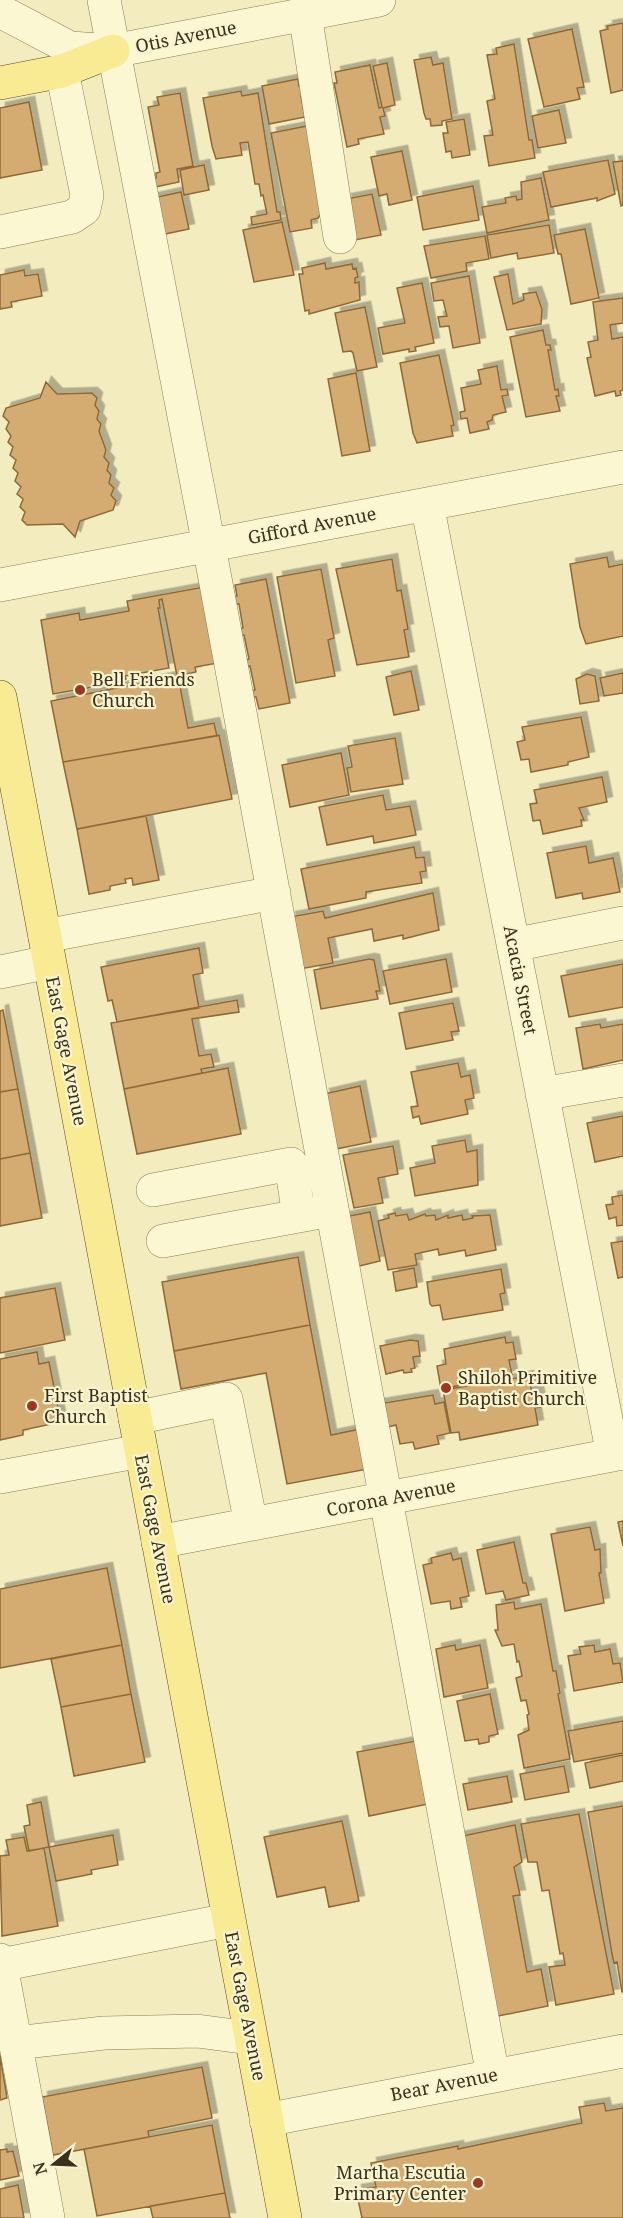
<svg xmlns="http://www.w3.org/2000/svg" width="623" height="2218" viewBox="0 0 623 2218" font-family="'Noto Serif',serif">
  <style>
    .building { fill: #d4ab71; stroke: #8e6939; stroke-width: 1.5; filter: url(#shadow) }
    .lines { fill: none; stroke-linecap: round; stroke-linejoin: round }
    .minor-casing { stroke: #8c7c56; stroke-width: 34 }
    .major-casing { stroke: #5a492a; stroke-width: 34 }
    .minor { stroke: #fcf7d3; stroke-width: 33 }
    .major { stroke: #f9eb93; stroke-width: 33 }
    .poi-dot { fill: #a13520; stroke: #f9f4cf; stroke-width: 2 }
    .labels { text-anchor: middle; stroke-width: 4.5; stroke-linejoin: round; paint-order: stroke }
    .street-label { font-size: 18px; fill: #3a301b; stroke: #f9f4cf }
    .poi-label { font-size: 18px; fill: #3a301b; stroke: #f9f4cf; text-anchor: start }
  </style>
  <defs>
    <filter id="shadow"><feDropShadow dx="5.5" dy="-5.5" stdDeviation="0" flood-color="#0004"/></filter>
  </defs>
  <rect width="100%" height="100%" fill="#f2ecbf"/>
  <path class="building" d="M623,23V90L611,93L600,31L608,29L607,26Z
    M572,29L584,87L577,88L580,99L544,107L528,39Z
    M514,44L529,140H532L535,158L489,166L484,136L493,135L487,101L495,99L487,55L497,54L496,48Z
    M431,57L433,65L443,63L452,119L442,121V125L431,126L430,119H426L424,113L414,60Z
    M387,63L395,105L383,108L385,116L380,117L384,134L358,139L359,144L347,147L334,83H337L335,72L370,65L379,108L382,107L373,66Z
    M298,79L299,86L305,84L307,95L301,96L305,117L269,124L262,86Z
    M241,91L242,96L258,93L277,212H280L281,220L252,225L251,217L267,214L263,195L261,196L259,184H255L248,142L240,143L242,155L216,159L212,146L203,98Z
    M180,93L193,166L177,169L179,182L155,187L153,179L156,178V173L160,172L148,107L159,105L157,97Z
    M29,102L42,170L0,178V108Z
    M559,110L566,143L538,148L532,116Z
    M464,119L470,155L452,158L451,151L446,152L443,133H448L446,122Z
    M307,126L322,212L318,218L311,220L312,228L290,232L271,133Z
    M402,151L412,200L389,205L387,194L379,196L371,157Z
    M608,160L615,194L597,201V198L551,207L543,172Z
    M623,161V205L621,206L613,162Z
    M204,165L209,190L184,195L180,170Z
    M541,178L549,220L487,233L482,207L506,203L505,198L516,196L517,200L522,199L521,182Z
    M473,186L479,220L423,230L417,197Z
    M181,192L189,229L156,236L148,199Z
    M372,194L381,235L355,240L346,199Z
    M282,222L294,275L254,282L243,230Z
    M549,225L554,253L518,259L517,253L491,258L487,235Z
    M585,229L599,298L571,304L561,254H558L554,235Z
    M485,236L489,259L466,263L467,271L431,278L424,246Z
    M325,263L326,269L352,264L353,269L356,268L358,277L355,278V283L359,282L360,300L309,314V310L305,311L299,274H303L302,268Z
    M24,270L25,276L38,274L42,296L11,302L12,307L0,309V275Z
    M508,274L513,304L524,300L523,294L536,292L542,309L541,324L507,330L494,277Z
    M469,276L480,343L453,348L449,326L440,327L438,317L447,316L443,300L434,301L431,283Z
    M422,283L434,343L415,347L416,351L409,352V349L383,354L378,328L405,323L397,288Z
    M623,298V323L610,325L612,339L623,337V390L620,391L621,395L616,396L615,391L595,396L587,358L591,357L588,342L598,340L593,302Z
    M365,307L377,367L357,371L353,353L351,351L343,352L335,313Z
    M543,330L546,345H550L551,350H548L555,390L558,389L559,396H556L560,411L526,417L510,337Z
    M439,355L454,425L451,426L453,436L417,443L413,433L400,363Z
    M497,366L501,390L507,389L508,395L502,396L506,412L493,415L492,420L487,422L489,429L470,433L467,418L461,419L460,412L465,411L461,388L481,384L478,370Z
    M356,373L370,451L342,456L328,379Z
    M46,382L57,394L92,393L97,398L95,405L99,411L97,419L101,424L99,431L106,450L104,457L109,463L107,470L111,475L109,483L114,488L111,495L116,501L113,510L80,521L75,537L63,524L27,525L22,520L25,512L20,507L23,499L17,494L21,487L15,481L18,473L13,468L16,460L10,455L13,447L8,442L11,436L6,429L9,422L3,416L6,408L40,398Z
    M607,557L609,567L623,564V636L586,644L580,627L570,564Z
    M392,559L397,591L401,590L408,629L404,630L409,657L357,665L336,569Z
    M321,569L334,638L328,640L335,676L296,683L277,577Z
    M266,579L290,703L259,709L256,697H253L251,691L255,690L250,666L247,667L245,660L249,659L244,635H240L239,629L243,628L239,604H235L233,597L237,596L235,585Z
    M204,587L218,663L195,667L196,672L177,676L162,599L159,600L160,608H158L169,668L125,676L126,679L110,683L109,680L104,681L105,685L53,694L41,620L79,613L80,620L129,611L127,601Z
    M411,671L419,710L394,715L386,677Z
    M623,673V693L604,696L600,678Z
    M587,674L595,676L599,701L580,704L576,679Z
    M178,676L188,728L214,723L217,736L63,762L51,701Z
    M581,717L589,757L568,762V765L531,772L529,759L521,760L517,742L525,740L522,727Z
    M219,735L232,799L77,829L63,762Z
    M395,738L403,784L351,792L347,768L352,767L348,746Z
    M341,753L349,795L290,807L282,765Z
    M602,777L607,802L579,808L584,820H581L582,826L543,834L540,820L533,821L530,804L537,803L534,790Z
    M383,795L386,810L410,806L416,835L374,843L373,836L327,845L319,807Z
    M146,816L159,880L133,885L132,878L125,879L126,883L110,886V890L89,894L77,829Z
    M586,846L589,863L613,858L620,892L583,899L582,893L556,898L547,853Z
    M414,847L416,858L424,857L426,871L420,872L422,883L366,892V898L309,909L301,869Z
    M433,893L439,930L403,939V935L374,941L372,929L328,938L333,963L300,969L290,917L323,911L325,918Z
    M199,948L203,973L193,975L199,1008L117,1022L112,1000L108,1001L101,967Z
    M369,959L374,960L380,991H376L378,999L321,1009L314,970Z
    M446,959L452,992L390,1004L383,971Z
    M623,964V1007L569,1017L561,976Z
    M237,1000L239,1012L192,1019L199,1056L211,1054L214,1067L201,1069L202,1073L124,1089L111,1023Z
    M453,1003L459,1031L451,1032L453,1040L406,1049L399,1013Z
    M3,1010L18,1089L0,1092V1011Z
    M600,1024L601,1028L623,1024V1060L583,1069L576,1028Z
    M458,1063L461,1077L470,1075L474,1098L465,1100L468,1114L421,1124L419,1116L413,1118L411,1107L418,1106L411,1072Z
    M228,1068L241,1134L137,1154L124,1089Z
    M360,1086L371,1142L336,1149L324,1094Z
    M18,1089L30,1153L0,1159V1092Z
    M623,1116V1156L595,1162L587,1123Z
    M465,1140L467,1152L477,1150L478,1185L415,1196L410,1168L435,1163L432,1146Z
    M393,1146L398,1174L378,1178L383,1203L354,1208L343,1155Z
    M30,1153L42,1218L0,1226V1159Z
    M623,1195V1225L617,1226L616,1217L609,1219L606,1205L613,1204L612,1197Z
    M370,1212L380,1261L355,1267L344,1217Z
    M395,1213L396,1216L407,1214L409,1220L425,1214L426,1216L435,1215L436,1220L448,1215V1218L462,1215L463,1220L473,1218L472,1216L490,1215L496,1250L466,1256L465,1250L439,1255L438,1249L415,1254L417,1265L388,1270L378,1221L389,1218L388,1215Z
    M623,1241V1277L618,1278L611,1243Z
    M298,1257L310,1325L174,1351L162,1282Z
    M414,1268L417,1287L396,1291L393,1272Z
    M501,1269L505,1293L500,1294L503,1310L443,1320L440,1305L432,1306L430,1304L427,1282Z
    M55,1288L65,1340L0,1353V1298Z
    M310,1325L331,1435L360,1429L368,1469L287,1484L266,1373L181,1389L174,1351Z
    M505,1337L506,1343L513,1342L516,1359L509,1360L512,1375L441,1389L437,1366L446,1364L444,1349Z
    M410,1340L418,1341L420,1356L413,1357L415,1368L411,1369L412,1372L404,1373L403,1370L386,1374L380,1346Z
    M37,1352L39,1364L49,1362L61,1422L23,1430V1435L0,1440V1359Z
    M528,1376L532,1392L538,1391L541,1407L535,1408L538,1425L460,1440L459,1432L451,1433L443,1390Z
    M433,1395L435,1404L444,1402L450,1433L437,1436L439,1444L415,1449L413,1442L400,1444L396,1425L383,1428L378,1404Z
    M623,1521V1546L618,1522Z
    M590,1527L595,1550L600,1549L601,1573H599L604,1603L565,1611L551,1534Z
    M514,1542L523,1583H526L529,1595L506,1600L503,1591L486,1594L477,1550Z
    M451,1553L453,1560L461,1558L469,1596L460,1598L462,1607L451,1609L450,1601L431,1604L423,1565L432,1563L431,1558Z
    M107,1568L122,1645L0,1668V1589Z
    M514,1602L515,1609L541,1604L553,1671H556L560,1693L558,1694L570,1759L524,1768L518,1735L529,1730L527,1715L529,1714L526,1700L521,1701L516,1678L522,1676L519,1661L517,1662L514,1644L502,1646L495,1630H498L496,1605Z
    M122,1645L131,1694L61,1707L51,1659Z
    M455,1645L456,1650L480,1645L488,1688L444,1697L436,1649Z
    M594,1645L595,1652L610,1649L613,1664L620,1663L623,1682L574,1691L568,1656L581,1654L579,1647Z
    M131,1694L145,1762L74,1776L61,1707Z
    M490,1694L498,1734L489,1736V1742L479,1744L478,1739L465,1741L457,1701Z
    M623,1721V1753L574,1762L568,1731Z
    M421,1740L433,1803L369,1816L357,1752Z
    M623,1755V1781L590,1788L585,1763Z
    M564,1766L569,1792L525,1800L520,1774Z
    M507,1776L512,1802L468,1810L463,1784Z
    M41,1802L49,1847L29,1851L24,1826L30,1825L27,1805Z
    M623,1806V1992H622L617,1962L614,1963L612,1954L588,1812Z
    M579,1814L614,1994L556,2005L549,1967L565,1965L563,1953L560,1954L549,1890L542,1891L537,1862H528L521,1824Z
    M342,1821L359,1901L329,1907L325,1887L277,1897L264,1837Z
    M515,1825L522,1862L514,1867L520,1895L513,1896L527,1972L541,1969L548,2006L493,2017L458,1837Z
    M113,1835L118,1865L91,1870L92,1874L56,1881L49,1847Z
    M24,1837L27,1851L44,1848L58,1926L2,1936L0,1856L9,1855L6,1840Z
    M0,2055L7,2098L0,2100Z
    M202,2067L212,2118L148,2131L149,2137L53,2155L42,2097Z
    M604,2103L606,2111L623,2108V2218H362L356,2190L376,2187L371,2163L458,2146V2149L582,2123L579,2107Z
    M212,2125L225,2193L97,2216L84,2149Z
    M7,2149V2152L13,2151L19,2176L0,2180V2150Z
    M18,2185L24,2218H0V2189Z
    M225,2193L230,2218H153L150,2206Z"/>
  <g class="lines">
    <defs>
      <path id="minor" d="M104,0L209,546L493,2076
        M0,11L70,48L113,51L379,0
        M305,14L340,237
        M0,232L72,217L84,209L87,195L62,71
        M427,504L613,1455
        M0,585L623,467
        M45,936L274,893
        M513,945L623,923
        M0,972L49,962
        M542,1094L623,1080
        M153,1190L291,1164L299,1216
        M163,1241L320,1212
        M135,1418L226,1399L251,1524
        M0,1477L141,1451
        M158,1542L623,1453
        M0,1960L48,2218
        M0,1965L228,1920
        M16,2043L104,2033L197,2031L250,2038
        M266,2120L623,2051"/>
      <path id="major" d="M0,83L62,71L113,51
        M0,697L285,2218"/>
    </defs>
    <use href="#minor" class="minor-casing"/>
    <use href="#major" class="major-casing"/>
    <use href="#minor" class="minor"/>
    <use href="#major" class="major"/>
  </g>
  <g class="poi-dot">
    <circle cx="80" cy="690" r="6"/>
    <circle cx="446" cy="1388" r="6"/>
    <circle cx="32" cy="1406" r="6"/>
    <circle cx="478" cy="2183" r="6"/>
  </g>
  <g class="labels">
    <g class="street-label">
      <text transform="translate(186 37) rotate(-11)" y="6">Otis Avenue</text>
      <text transform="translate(312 526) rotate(-11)" y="6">Gifford Avenue</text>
      <text transform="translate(520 980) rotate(79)" y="6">Acacia Street</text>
      <text transform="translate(66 1051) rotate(79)" y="6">East Gage Avenue</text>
      <text transform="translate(391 1498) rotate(-11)" y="6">Corona Avenue</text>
      <text transform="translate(155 1529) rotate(79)" y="6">East Gage Avenue</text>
      <text transform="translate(245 2006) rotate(79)" y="6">East Gage Avenue</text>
      <text transform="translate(444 2085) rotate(-11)" y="6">Bear Avenue</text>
    </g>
    <g class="poi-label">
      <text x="92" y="686">Bell Friends<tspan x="92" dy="21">Church</tspan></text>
      <text x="458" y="1384">Shiloh Primitive<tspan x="458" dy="21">Baptist Church</tspan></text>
      <text x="44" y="1402">First Baptist<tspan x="44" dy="21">Church</tspan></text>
      <text x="466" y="2179" text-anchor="end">Martha Escutia<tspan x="466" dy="21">Primary Center</tspan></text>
    </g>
  </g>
  <g transform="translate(54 2164) rotate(252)" stroke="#f9f4cf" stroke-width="4.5" paint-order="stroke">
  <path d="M0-4.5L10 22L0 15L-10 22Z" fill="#3a301b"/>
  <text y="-9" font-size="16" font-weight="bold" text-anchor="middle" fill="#3a301b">N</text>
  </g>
</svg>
